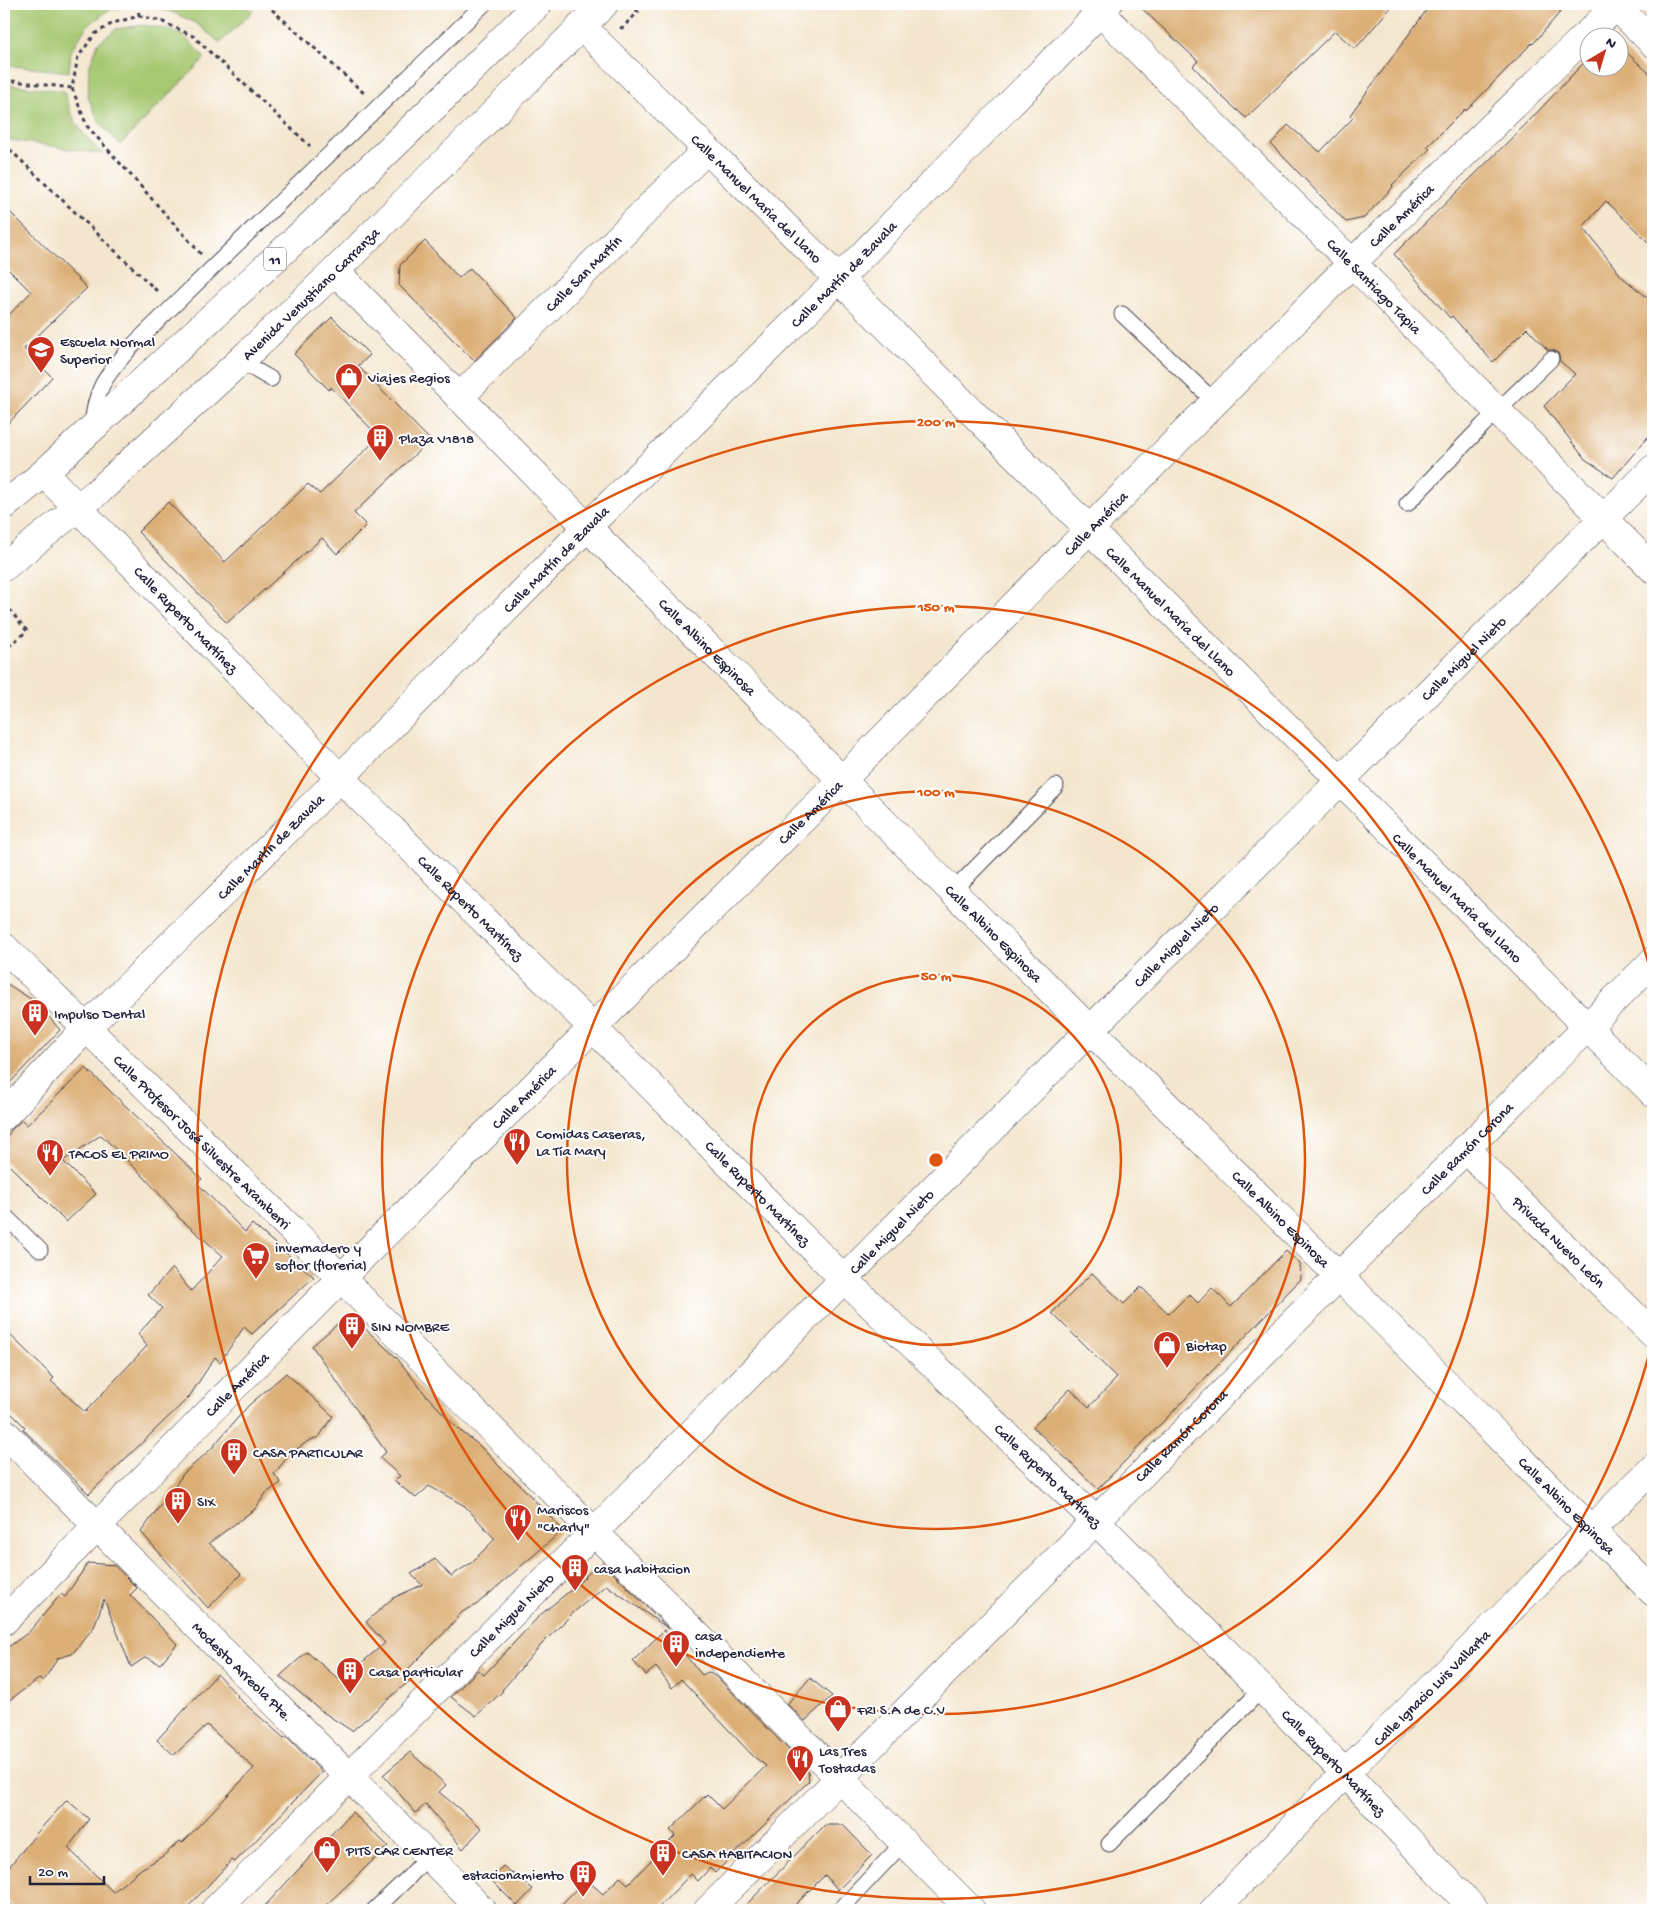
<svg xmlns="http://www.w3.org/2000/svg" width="1657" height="1914" viewBox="0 0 1657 1914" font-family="'Gochi Hand',sans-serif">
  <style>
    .green { fill: #a6c871; stroke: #647556 }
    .building { fill: #dcaf76 }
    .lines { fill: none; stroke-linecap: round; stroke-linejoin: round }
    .lane-casing { stroke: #423f51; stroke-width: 17 }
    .street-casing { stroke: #423f51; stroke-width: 29 }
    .secondary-casing { stroke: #423f51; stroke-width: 29 }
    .primary-casing { stroke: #423f51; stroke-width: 29 }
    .path { stroke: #423f51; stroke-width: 3; stroke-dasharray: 4 4; stroke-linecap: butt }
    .lane { stroke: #fff; stroke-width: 15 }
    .street { stroke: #fff; stroke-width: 28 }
    .secondary { stroke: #fff; stroke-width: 28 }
    .primary { stroke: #fff; stroke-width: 28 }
    .ring { fill: none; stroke: #de560e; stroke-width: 2.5 }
    .labels { text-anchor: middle; stroke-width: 4; stroke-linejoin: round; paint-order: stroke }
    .shield { fill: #fff; stroke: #646476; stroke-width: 1 }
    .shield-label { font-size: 14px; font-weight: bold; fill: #22223b }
    .street-label { font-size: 15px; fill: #22223b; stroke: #fff }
    .poi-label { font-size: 15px; fill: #22223b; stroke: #fff; text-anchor: start }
    .centre { fill: #de560e; stroke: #fff; stroke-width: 2.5 }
    .ring-label { font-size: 15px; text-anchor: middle; font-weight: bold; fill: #de560e; stroke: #fff; stroke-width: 4; stroke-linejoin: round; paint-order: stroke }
  </style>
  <rect width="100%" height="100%" fill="#fff"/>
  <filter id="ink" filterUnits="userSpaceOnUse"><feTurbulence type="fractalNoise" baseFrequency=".02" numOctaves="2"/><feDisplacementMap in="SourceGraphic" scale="10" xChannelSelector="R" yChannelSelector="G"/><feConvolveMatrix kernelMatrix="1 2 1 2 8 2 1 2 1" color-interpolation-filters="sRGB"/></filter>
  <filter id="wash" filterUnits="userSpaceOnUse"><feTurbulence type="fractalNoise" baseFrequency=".0096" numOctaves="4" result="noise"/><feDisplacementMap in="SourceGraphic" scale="20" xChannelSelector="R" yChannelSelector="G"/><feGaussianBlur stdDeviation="1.12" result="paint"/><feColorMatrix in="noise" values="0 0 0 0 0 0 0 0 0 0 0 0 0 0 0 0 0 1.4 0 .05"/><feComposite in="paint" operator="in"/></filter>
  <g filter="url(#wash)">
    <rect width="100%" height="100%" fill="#f4e6ce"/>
    <path class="green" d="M7,4H132L109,10L87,26L71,51L69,72L4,65V8Z
      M151,4H245L253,11L220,43L196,23L172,12L151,6Z
      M143,25L167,29L184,36L205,58L120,145L99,122L88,97L89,68L98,43L116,29Z
      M4,84L64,91C73,123 80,132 103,154L4,139Z"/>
    <g id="blocks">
      <path class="building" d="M1137,4H1394L1355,49L1335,31L1246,118L1220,95L1193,66L1198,61Z
        M1431,4H1567L1533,44L1532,43L1466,111L1465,109L1427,147L1430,149L1392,185L1393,187L1364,218L1346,222L1271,144L1288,125L1320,152L1353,118L1350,115Z
        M1620,46L1653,77V247L1606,201L1583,227L1622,277L1653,302V431L1613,478L1585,459L1544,406L1575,374L1560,361L1558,353L1553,350H1548L1527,328L1493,362L1452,316L1450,318L1394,254L1529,121L1590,56V68H1620Z
        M4,206L87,288L24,349L52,377L4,428V320L31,292L4,265Z
        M425,241L459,278L470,268L517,318L474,361L399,285L400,265Z
        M332,317L370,355L358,366L430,440L354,513L366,525L337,554L322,538L227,623L138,532L168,502L225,562L308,484L320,494L379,437L331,387L329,390L294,354Z
        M4,982L37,1003L60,1030L4,1089Z
        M86,1068L202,1179L197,1183L245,1232L252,1224L314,1277L252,1334L244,1327L220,1362L215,1357L189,1397L89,1494L23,1429L25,1427L4,1406V1329L54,1378L51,1381L85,1412L147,1346L138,1334L162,1308L148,1295L172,1268L191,1291L223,1256L177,1216L178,1215L145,1178L101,1135L63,1161L96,1194L66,1222L4,1160V1143L11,1130L22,1120L27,1125Z
        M1286,1251L1300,1264L1301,1279L1098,1489L1033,1427L1070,1389L1089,1407L1117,1378L1052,1313L1092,1273L1124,1304L1141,1287L1169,1314L1189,1294L1198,1303L1212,1288L1231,1307Z
        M349,1314L397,1358L425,1394L458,1429L479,1445L503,1470L520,1485L563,1530L476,1605L462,1612L444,1633L408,1669L415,1676L352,1731L323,1712L280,1676L307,1652L342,1682L346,1676L385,1643L366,1622L393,1598L422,1585L411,1574L435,1559L451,1576L471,1563L495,1539L465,1506L429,1486L416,1498L394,1481L400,1476L380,1458L386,1452L312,1346Z
        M286,1373L333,1416L319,1437L308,1441L290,1454L274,1474L281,1483L266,1493L255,1509L209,1543L241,1574L208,1608L141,1532L184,1473L210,1450L248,1406Z
        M88,1563L114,1565L137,1588L130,1595L177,1644L160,1664L146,1657L131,1667L104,1599L94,1627L72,1654L58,1658L43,1681L40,1678L4,1704V1650L29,1632L61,1594L65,1597Z
        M603,1563L669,1629L606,1585L573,1613L540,1646L502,1690L503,1691L476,1716L451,1697L478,1670L484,1675L540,1615L577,1585L593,1569L595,1571Z
        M664,1630L702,1675L708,1672L718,1678L792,1753L791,1754L808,1771L809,1781L715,1873L710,1868L698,1881L691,1874L656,1910H556L586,1879L603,1894L620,1877L628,1884L675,1836L670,1830L707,1794L722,1809L766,1766L753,1756L681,1679L672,1688L656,1667L646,1675L633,1661Z
        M217,1674L238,1696L237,1697L284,1738L286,1736L322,1772L235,1862L232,1860L185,1910H16L4,1897V1873L41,1828L67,1800L89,1819L68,1848L113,1892L141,1869L163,1856L180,1841L182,1843L254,1768L207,1725L174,1755L157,1740Z
        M810,1678L832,1696L805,1721L787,1704Z
        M410,1752L446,1785L439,1792L482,1828L463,1849L426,1804L416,1813L383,1775Z
        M352,1812L388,1846L321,1910H261Z
        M825,1825H843L872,1855L838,1890L825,1875L790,1910H741Z
        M503,1866L533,1889L517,1906L491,1880Z"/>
    </g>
  </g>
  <g filter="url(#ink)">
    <use href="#blocks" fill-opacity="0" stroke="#423f51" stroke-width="1"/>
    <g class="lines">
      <defs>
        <path id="lane" d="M1122,314L1215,402
          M240,361L271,379
          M92,427C95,387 106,376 131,347L484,4
          M1407,504L1483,425L1551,359
          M953,891L1056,786
          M4,1215L40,1250
          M1109,1844L1262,1689
          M374,1910L409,1877L428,1856
          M840,1910L904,1842"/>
        <g id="street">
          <path id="s1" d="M581,26L839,279L1653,1093"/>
          <path id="s2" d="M335,271L587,527L842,780L1090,1030L1339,1276L1653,1592"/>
          <path id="s3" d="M459,398L707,149"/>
          <path id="s4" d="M44,473L340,778L592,1027L843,1278L1096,1521L1345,1773L1475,1910"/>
          <path id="s5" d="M4,1116L86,1028L340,778L587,527L839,279L1108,4"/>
          <path id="s6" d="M1465,1149L1653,1334"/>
          <path id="s7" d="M4,1432C162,1593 324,1750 482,1910"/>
          <path id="s8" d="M4,1621L341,1278L842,780L1352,263L1618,4"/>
          <path id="s9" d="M215,1910L595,1531L1090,1030L1653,469"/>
          <path id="s10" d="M708,1910L1653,961"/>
          <path id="s11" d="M1214,1910L1345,1773L1653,1468"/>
        </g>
        <g id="secondary">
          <path id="s12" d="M1092,4L1352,263L1653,569"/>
          <path d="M1614,4L1653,43"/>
          <path id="s13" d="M4,947L341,1278L971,1910"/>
        </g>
        <g id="primary">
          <path d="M4,506L44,473L308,228L446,95L538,4"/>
          <path id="s14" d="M4,567L101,489L240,361L335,271L604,4"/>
        </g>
      </defs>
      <use href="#lane" class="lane-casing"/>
      <use href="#street" class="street-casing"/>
      <use href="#secondary" class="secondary-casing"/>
      <use href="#primary" class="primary-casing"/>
      <path class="path" d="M138,4L139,16
        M266,4L365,94
        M620,27L622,28L638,12L630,4
        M4,80L72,88
        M4,144L158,292
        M201,254L87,126L72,88L78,57L95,34L113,23L139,16L161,21L193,36L310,146
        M4,603L27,631L4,650"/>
      <use href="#lane" class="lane"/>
      <use href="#street" class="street"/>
      <use href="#secondary" class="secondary"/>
      <use href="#primary" class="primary"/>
    </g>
  </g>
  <g class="ring">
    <circle cx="936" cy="1160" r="185"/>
    <circle cx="936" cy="1160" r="369"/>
    <circle cx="936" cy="1160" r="554"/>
    <path d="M1653 1339A739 739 0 1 1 1653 981"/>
  </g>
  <defs>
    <symbol id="school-pin" viewBox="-11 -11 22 30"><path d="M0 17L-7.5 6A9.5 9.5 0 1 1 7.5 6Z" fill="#c8321e" stroke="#fff"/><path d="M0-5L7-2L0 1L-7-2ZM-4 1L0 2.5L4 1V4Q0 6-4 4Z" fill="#fff"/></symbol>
    <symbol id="shop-pin" viewBox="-11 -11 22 30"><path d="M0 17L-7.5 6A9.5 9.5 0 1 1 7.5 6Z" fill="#c8321e" stroke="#fff"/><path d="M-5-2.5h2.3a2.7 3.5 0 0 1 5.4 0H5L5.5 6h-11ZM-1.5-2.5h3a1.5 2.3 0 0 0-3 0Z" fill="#fff"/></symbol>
    <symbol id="building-pin" viewBox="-11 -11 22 30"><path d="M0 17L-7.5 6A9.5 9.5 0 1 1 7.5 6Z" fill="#c8321e" stroke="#fff"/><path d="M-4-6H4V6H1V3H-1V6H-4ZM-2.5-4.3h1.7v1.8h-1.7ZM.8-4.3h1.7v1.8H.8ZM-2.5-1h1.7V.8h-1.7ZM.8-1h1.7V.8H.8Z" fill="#fff"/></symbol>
    <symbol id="restaurant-pin" viewBox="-11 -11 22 30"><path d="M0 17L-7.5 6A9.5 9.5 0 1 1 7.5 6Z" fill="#c8321e" stroke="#fff"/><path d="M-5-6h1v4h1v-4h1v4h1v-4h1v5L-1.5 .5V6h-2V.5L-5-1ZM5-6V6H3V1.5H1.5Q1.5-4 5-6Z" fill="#fff"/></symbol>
    <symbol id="supermarket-pin" viewBox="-11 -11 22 30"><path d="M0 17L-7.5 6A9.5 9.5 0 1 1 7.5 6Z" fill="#c8321e" stroke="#fff"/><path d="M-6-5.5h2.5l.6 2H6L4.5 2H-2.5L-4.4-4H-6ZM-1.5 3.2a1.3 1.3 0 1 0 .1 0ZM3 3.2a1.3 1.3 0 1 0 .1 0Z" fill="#fff"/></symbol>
  </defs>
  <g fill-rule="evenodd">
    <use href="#school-pin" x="25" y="334" width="32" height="43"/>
    <use href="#shop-pin" x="333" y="361" width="32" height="43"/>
    <use href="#building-pin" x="364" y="422" width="32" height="43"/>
    <use href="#building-pin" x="19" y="997" width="32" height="43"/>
    <use href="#restaurant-pin" x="501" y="1126" width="32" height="43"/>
    <use href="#restaurant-pin" x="34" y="1137" width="32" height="43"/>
    <use href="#supermarket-pin" x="240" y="1240" width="32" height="43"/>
    <use href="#building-pin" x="336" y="1310" width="32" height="43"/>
    <use href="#shop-pin" x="1151" y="1329" width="32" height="43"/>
    <use href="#building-pin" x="218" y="1436" width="32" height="43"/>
    <use href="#building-pin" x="162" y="1485" width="32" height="43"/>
    <use href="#restaurant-pin" x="502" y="1502" width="32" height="43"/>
    <use href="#building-pin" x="559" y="1552" width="32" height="43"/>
    <use href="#building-pin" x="660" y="1628" width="32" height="43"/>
    <use href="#building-pin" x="334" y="1655" width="32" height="43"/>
    <use href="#shop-pin" x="822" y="1693" width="32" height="43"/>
    <use href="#restaurant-pin" x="784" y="1743" width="32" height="43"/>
    <use href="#shop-pin" x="311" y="1834" width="32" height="43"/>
    <use href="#building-pin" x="647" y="1837" width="32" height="43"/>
    <use href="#building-pin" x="567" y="1858" width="32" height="43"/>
  </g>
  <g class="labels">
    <rect class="shield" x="264" y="247.5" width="22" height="23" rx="4"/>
    <g class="shield-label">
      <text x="275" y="264">11</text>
    </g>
    <g class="street-label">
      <text dy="5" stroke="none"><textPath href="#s1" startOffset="246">Calle Manuel Maria del Llano</textPath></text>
      <text dy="5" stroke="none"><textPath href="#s8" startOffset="1982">Calle América</textPath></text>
      <text dy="5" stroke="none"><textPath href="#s3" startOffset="176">Calle San Martín</textPath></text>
      <text dy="5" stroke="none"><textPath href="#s5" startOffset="1189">Calle Martín de Zavala</textPath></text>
      <text dy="5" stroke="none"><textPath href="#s12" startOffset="399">Calle Santiago Tapia</textPath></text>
      <text dy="5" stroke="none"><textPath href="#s14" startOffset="411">Avenida Venustiano Carranza</textPath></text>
      <text dy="5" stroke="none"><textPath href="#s8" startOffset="1548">Calle América</textPath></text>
      <text dy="5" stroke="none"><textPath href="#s5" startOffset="784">Calle Martín de Zavala</textPath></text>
      <text dy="5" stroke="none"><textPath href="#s1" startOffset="831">Calle Manuel Maria del Llano</textPath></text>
      <text dy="5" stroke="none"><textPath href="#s4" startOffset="204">Calle Ruperto Martínez</textPath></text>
      <text dy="5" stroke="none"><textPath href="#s2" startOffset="529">Calle Albino Espinosa</textPath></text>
      <text dy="5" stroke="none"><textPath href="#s9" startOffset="1768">Calle Miguel Nieto</textPath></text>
      <text dy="5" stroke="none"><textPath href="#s8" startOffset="1142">Calle América</textPath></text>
      <text dy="5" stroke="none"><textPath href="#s5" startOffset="379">Calle Martín de Zavala</textPath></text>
      <text dy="5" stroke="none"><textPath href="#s1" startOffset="1236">Calle Manuel Maria del Llano</textPath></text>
      <text dy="5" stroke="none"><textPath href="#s4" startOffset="609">Calle Ruperto Martínez</textPath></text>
      <text dy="5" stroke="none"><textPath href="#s2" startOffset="934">Calle Albino Espinosa</textPath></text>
      <text dy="5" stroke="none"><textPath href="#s9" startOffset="1362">Calle Miguel Nieto</textPath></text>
      <text dy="5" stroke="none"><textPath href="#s8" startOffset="738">Calle América</textPath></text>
      <text dy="5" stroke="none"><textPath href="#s13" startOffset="278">Calle Profesor José Silvestre Aramberri</textPath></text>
      <text dy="5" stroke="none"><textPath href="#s10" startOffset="1075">Calle Ramón Corona</textPath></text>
      <text dy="5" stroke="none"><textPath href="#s4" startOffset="1014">Calle Ruperto Martínez</textPath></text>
      <text dy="5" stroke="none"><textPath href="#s2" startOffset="1339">Calle Albino Espinosa</textPath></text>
      <text dy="5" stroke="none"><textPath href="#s9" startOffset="958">Calle Miguel Nieto</textPath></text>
      <text dy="5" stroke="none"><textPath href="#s6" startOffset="132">Privada Nuevo León</textPath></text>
      <text dy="5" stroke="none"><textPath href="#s8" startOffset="332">Calle América</textPath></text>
      <text dy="5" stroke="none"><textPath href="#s10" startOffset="670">Calle Ramón Corona</textPath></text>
      <text dy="5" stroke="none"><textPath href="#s4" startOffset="1419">Calle Ruperto Martínez</textPath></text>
      <text dy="5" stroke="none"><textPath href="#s2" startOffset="1744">Calle Albino Espinosa</textPath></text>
      <text dy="5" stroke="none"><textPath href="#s9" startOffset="418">Calle Miguel Nieto</textPath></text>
      <text dy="5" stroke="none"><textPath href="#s7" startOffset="338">Modesto Arreola Pte.</textPath></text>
      <text dy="5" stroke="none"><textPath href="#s11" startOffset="311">Calle Ignacio Luis Vallarta</textPath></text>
      <text dy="5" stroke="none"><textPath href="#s4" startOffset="1824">Calle Ruperto Martínez</textPath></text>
    </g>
    <g class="poi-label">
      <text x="60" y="346">Escuela Normal<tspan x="60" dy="17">Superior</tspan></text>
      <text x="368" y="382">Viajes Regios</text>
      <text x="399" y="443">Plaza V1818</text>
      <text x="54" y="1018">Impulso Dental</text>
      <text x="536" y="1138">Comidas Caseras,<tspan x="536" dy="17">La Tía Mary</tspan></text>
      <text x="69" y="1158">TACOS EL PRIMO</text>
      <text x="275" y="1252">invernadero y<tspan x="275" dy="17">soflor (floreria)</tspan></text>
      <text x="371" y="1331">SIN NOMBRE</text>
      <text x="1186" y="1350">Biotap</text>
      <text x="253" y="1457">CASA PARTICULAR</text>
      <text x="197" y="1506">SIX</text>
      <text x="537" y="1514">Mariscos<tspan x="537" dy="17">"Charly"</tspan></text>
      <text x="594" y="1573">casa habitacion</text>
      <text x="695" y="1640">casa<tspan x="695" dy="17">independiente</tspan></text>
      <text x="369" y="1676">Casa particular</text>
      <text x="857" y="1714">FRI S.A de C.V</text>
      <text x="819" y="1755">Las Tres<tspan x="819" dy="17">Tostadas</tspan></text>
      <text x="346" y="1855">PITS CAR CENTER</text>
      <text x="682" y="1858">CASA HABITACION</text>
      <text x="564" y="1879" text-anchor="end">estacionamiento</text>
    </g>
  </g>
  <circle cx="936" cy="1160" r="8" class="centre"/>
  <g class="ring-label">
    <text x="936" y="426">200 m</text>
    <text x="936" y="611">150 m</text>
    <text x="936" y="796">100 m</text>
    <text x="936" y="980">50 m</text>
  </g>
  <rect width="1657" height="1914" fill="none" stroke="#fff" stroke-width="20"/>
  <g transform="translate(1604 52) rotate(38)"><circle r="24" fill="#ffffff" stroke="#a7a7b1"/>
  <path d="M0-4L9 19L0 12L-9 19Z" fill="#c8321e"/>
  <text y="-8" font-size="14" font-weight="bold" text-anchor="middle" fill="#22223b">N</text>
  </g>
  <path d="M30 1876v8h74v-8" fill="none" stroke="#22223b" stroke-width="2.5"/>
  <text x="38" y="1876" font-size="15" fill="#22223b" stroke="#ffffff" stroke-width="4" paint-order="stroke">20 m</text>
</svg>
